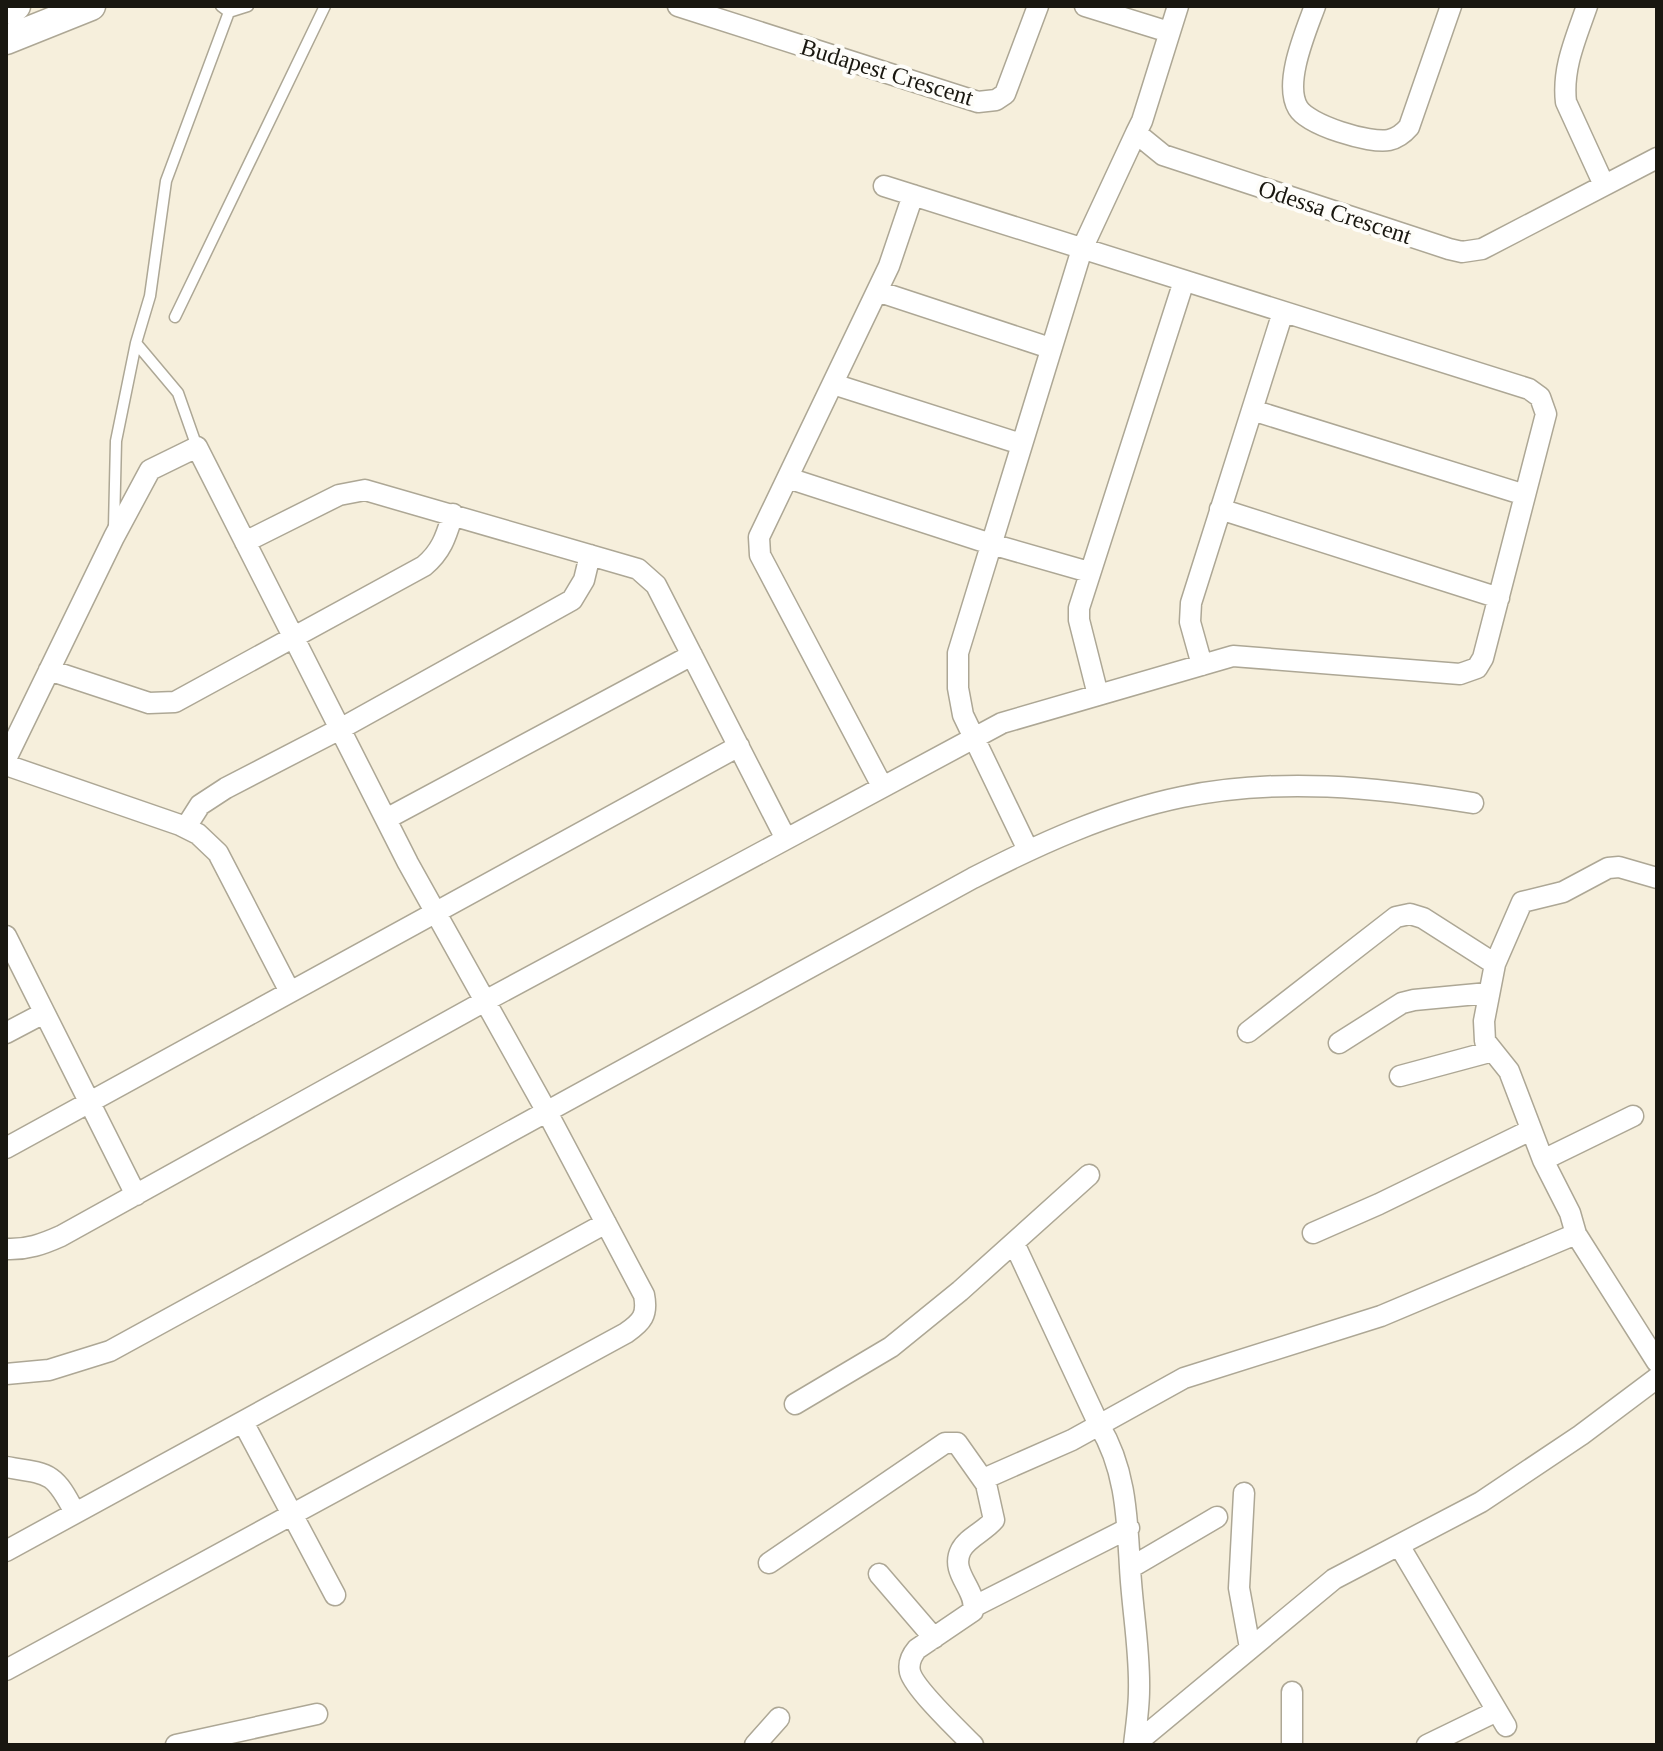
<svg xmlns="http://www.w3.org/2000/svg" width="1663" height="1751" viewBox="0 0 1663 1751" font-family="'Times New Roman',serif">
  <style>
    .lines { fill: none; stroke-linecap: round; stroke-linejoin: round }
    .lane-casing { stroke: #ada795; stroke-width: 13 }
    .street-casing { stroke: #ada795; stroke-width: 23 }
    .secondary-casing { stroke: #ada795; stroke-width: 31 }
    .lane { stroke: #fff; stroke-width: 10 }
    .street { stroke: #fff; stroke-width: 20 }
    .secondary { stroke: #fff; stroke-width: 28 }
    .labels { text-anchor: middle; stroke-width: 8; stroke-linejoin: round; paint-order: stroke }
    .street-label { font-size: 24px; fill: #191710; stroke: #fefdf9 }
  </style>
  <rect width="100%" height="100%" fill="#f6efdc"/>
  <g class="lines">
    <defs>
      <path id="lane" d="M221,6L229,12L248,6
        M175,317L325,6
        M136,343L178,393L197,447
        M114,527L116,441L136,343L150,296L166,181L229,12"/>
      <path id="street" d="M678,6L978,102L996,100L1005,94L1038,6
        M1085,6L1169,32
        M1178,6L1142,121L1136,133L1163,155L1449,249L1462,252L1482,249L1657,158
        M1315,6C1306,31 1283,83 1298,108C1308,125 1370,144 1389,140C1398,138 1403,134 1409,127L1451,6
        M1587,6C1576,38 1562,68 1566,102L1604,185
        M877,291L1050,348
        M833,384L1021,444
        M1252,410L1525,495
        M788,478L991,544L1089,572
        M1220,509L1499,598
        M245,542L339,495L365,490L638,569L656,585L786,839
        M1202,665L1190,622L1191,603L1283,312
        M49,670L149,703L175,702L424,566C442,551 446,536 453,514
        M1098,695L1079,620V608L1184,281
        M6,759L114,537L150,470L197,447L408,863L547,1112L644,1295C648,1315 642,1322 626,1333L6,1670
        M6,765L180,825L198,834L218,853L290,992
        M882,786L760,555L759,537L889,266L913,195
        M386,819L692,655
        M186,827L200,805L226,788L340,729L572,600L584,580L590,555
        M1028,850L963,715L958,688V653L1082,249L1136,133
        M6,936L136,1195
        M1495,964L1522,902L1563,892L1608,868L1619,867L1657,878
        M1248,1032L1396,917L1410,914L1423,918L1495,964L1484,1021L1485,1041L1509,1071L1543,1160L1570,1213L1576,1234L1657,1362
        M6,1033L44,1013
        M1339,1043L1402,1003L1414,1000L1488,993
        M1400,1076L1493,1051
        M6,1148L739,746
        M1543,1160L1633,1116
        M1313,1233L1379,1204L1531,1130
        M1014,1243L1099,1425C1126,1469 1127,1518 1130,1567C1132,1608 1140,1649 1139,1690C1139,1708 1136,1727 1134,1745
        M6,1249C27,1250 43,1244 61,1236L485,1001L1002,723L1233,656L1460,674L1477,668L1483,658L1546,414L1540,397L1529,389L884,186
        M6,1374L49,1370L110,1351L973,878C1039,844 1109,812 1182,797C1279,777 1376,787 1473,803
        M795,1404L891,1347L960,1291L1089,1175
        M243,1422L335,1595
        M6,1467C50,1474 54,1472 75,1513
        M1244,1493L1239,1588L1250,1648
        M1400,1547L1506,1726
        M6,1551L606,1223
        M769,1563L945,1443H957L986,1484
        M1130,1568L1217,1517
        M879,1574L934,1638
        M975,1606L1129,1528
        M1292,1692V1745
        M176,1745L317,1714
        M755,1745L779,1718
        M973,1745C959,1731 914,1688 910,1672C908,1663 911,1656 917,1649L973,1611C978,1590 949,1573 961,1550C967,1538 985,1531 994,1520L986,1484L988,1477L1072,1440L1184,1378L1381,1316L1576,1234
        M1134,1745L1334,1579L1481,1502L1581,1435L1657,1378
        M1427,1745L1497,1711"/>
      <path id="secondary" d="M6,10L16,6
        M6,40L91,6"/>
    </defs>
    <use href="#lane" class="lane-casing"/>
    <use href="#street" class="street-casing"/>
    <use href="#secondary" class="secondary-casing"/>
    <use href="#lane" class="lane"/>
    <use href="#street" class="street"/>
    <use href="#secondary" class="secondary"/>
  </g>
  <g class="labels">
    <g class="street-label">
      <text transform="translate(887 72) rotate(17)" y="8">Budapest Crescent</text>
      <text transform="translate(1335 212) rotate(18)" y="8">Odessa Crescent</text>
    </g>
  </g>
  <rect width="1663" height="1751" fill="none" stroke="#191710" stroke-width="16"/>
</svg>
